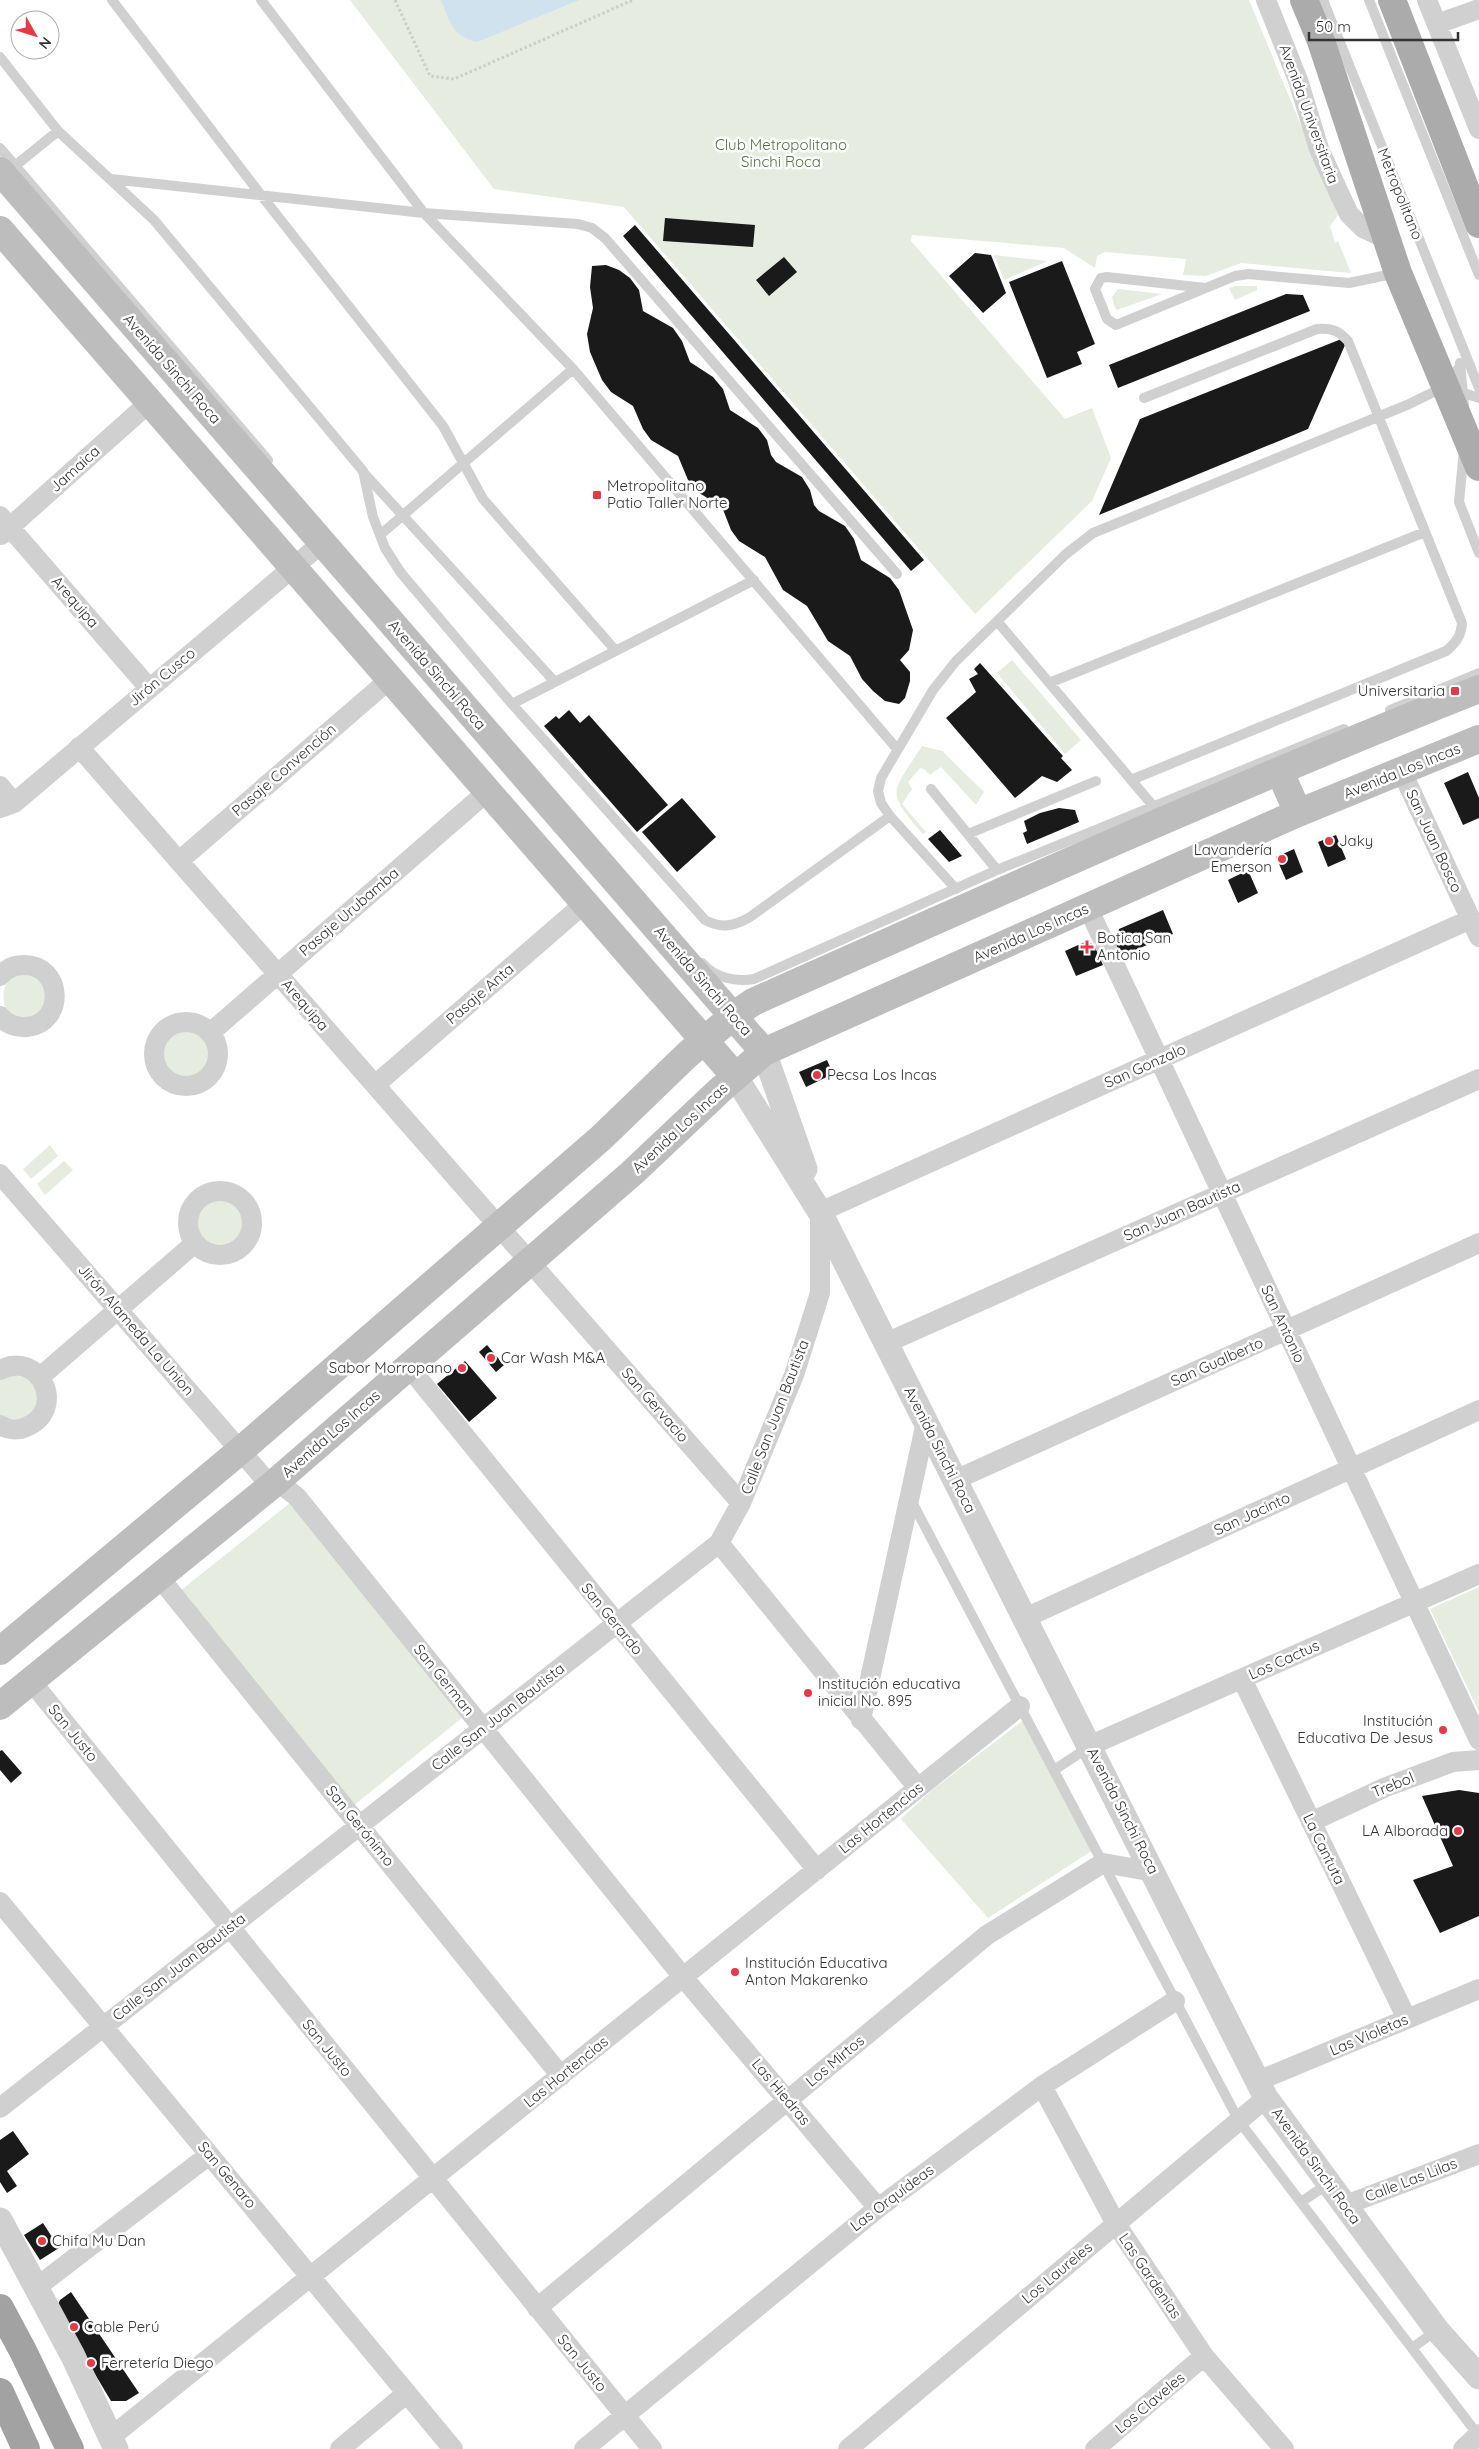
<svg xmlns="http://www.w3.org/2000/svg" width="1479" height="2449" viewBox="0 0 1479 2449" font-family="Quicksand,sans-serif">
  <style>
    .green { fill: #e6ecdf }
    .water { fill: #cfe2ee }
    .building { fill: #1a1a1a }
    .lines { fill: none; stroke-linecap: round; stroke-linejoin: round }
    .path { stroke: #cdcdcd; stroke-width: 3; stroke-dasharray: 2.5 2.5; stroke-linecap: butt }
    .service { stroke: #d0d0d0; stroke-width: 10 }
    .minor { stroke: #d0d0d0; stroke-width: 20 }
    .tertiary { stroke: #d0d0d0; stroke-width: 25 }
    .secondary { stroke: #bdbdbd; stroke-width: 28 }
    .primary { stroke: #ababab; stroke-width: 28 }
    .trunk { stroke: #a2a2a2; stroke-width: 28 }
    .poi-dot { fill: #e63946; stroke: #fff; stroke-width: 2 }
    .labels { text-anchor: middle; stroke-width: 5; stroke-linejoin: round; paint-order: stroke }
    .street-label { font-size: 15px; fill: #333; stroke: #fff }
    .park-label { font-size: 15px; fill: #56703f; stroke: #fff }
    .poi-label { font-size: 15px; fill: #333; stroke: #fff; text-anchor: start }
  </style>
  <rect width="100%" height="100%" fill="#fff"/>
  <path class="green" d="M350,0H1249L1338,215L1330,226L1335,243L1338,241L1351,273L1241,263L1206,276L1183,275L1186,259L1105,252L1097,256L1095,268L1064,248L912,235L911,241L1065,419L1092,408L1111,458L1092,501L975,614L624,207L494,189Z
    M994,255L1048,261L1004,280Z
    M1235,286H1257V290L1235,300L1229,288Z
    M1118,289L1162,294L1117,310L1115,308L1112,297Z
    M1012,660L1081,740L1065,754L997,673Z
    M922,746L942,751L984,792L976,805L941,767L930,775L924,769L920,768L908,782L912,789L902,804L926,832L923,834C884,789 892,794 922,746Z
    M26,972L46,984V1009L27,1021L6,1012C0,989 4,978 26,972Z
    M160 1054a26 26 0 1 1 52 0a26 26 0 1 1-52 0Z
    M50,1145L58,1156L31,1179L23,1169Z
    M64,1161L73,1170L45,1195L37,1184Z
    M196 1224a25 25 0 1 1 50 0a25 25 0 1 1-50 0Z
    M8,1374L33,1379L41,1402L26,1422L0,1418V1378Z
    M290,1503L463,1717L353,1806L180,1591Z
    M1479,1587V1712L1430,1609Z
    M1026,1718L1096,1848L988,1918L901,1819L932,1790Z"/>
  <path class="water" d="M441,0H579L477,42C452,36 450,22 441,0Z"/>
  <path class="building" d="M665,218L755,225L753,247L663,241Z
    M635,225L924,560L911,571L623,236Z
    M975,253L991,255L1006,293L983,313L949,276Z
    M784,257L797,272L769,296L756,280Z
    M1062,261L1095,344L1077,352L1082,364L1047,378L1009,282Z
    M606,265L619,270L630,278L639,290L643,311L673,328L682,341L690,362L713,377L723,389L730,410L758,428L767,440L771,455L776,462L802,477L810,490L814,505L819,511L845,526L854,539L861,560L890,578L899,590L913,630L909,650L900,660L910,672V681L905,698L899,704L885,701L873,691L862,679L850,656L828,641L807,606L783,590L765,557L739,541L731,530L722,507L696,491L688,480L678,456L651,440L643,429L633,406L611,392L602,380L590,352L587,334L593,308L590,287L592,266Z
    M1286,294L1303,295L1310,311L1118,388L1109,365Z
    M1349,336L1308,429L1099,515L1140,419Z
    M980,663L1063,756L1061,758L1072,770L1057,782L1042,776L1015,798L946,718L976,692L969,679L978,674L974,669Z
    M569,710L580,723L589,715L668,805L637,832L544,726L556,716L559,719Z
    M1468,772L1479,798V818L1463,825L1444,783Z
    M682,798L716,837L677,872L642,832Z
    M1059,808L1075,810L1079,822L1027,844L1023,833L1027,831L1024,821L1040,813Z
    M940,830L962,856L949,862L928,839Z
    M1336,835L1346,859L1328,867L1318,842Z
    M1294,849L1303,872L1286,880L1276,857Z
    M1248,870L1258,893L1238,903L1228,880Z
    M1163,910L1173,934L1121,956L1115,942L1119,929Z
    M1087,941L1094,945L1103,965L1076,976L1065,951Z
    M827,1060L833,1074L806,1087L799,1072Z
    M487,1345L504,1365L496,1372L479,1352Z
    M465,1361L497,1398L469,1422L437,1384Z
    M2,1750L22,1773L11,1783L0,1770V1751Z
    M1459,1790L1479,1793V1916L1440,1933L1413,1880L1453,1866L1422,1796Z
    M13,2131L29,2154L7,2171L17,2186L7,2193L0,2182V2140Z
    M43,2223L59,2248L40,2260L24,2235Z
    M71,2292L139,2393L126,2401H111L56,2309L60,2300Z"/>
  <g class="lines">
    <path class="path" d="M395,0L430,76L454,79L633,0"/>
    <path class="service" d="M112,0L261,195L443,426L483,499L616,651
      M261,0L424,213L573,369L897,749
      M1323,0L1479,388
      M1369,0L1479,275
      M0,57L58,131L154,220L363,471L373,517L385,548L401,573L512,704L705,920C721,929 735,926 750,917L890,816
      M0,148L268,460
      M10,170L58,131
      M111,179L424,213L578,224L592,228L605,238L897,574
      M1205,288L1107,277L1101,278L1095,289L1107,319L1116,325L1235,276L1248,274L1349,283L1397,273
      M1460,363L1464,406
      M1458,391L1479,398
      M1464,450L1459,502L1479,553
      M363,472L555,682
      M380,535L573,369
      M997,621L1154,807
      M1049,683L1425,532
      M512,704L754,580
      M1390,710L1479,673
      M1131,780L1446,651C1456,643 1461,636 1462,623L1348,341C1338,330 1331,328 1317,329L1144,398
      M931,789L997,870
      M968,834L1096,781
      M956,889L890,816L881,803L878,791L881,778L933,690L956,661L1066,554L1093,533L1407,405L1446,386L1460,366
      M702,963C715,978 735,982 754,979L997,870L1344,729
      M911,1500L1239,2121L1478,2435
      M1054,1770L1089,1747
      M1301,2202L1328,2184
      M1412,2348L1437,2330"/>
    <path class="minor" d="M1266,0L1298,80L1319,149L1339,193L1349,214L1363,228L1384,238
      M1427,0L1479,129
      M1437,24L1479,9
      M0,516L149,688
      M1,535L150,402
      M79,747L741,1503
      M1402,772L1479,937
      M0,786L14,803
      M0,808L14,803L322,543
      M179,861L390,679
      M1088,908L1479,1740
      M0,976C6,969 14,965 23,965C63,964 66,1023 27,1027C17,1028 6,1024 0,1016
      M154 1054a32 32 0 1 1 64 0a32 32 0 1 1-64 0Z
      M210,1033L488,791
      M375,1085L585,903
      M0,1174L271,1486
      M188 1223a32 32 0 1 1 64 0a32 32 0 1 1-64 0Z
      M886,1343L1479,1079
      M409,1367L817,1870
      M0,1370C40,1349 68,1410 26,1427C18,1431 8,1430 0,1425
      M40,1377L195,1243
      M955,1480L1479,1243
      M277,1481L297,1497L683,1977L878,2208
      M719,1543L918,1788
      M159,1577L561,2076
      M1025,1618L1479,1410
      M1242,1679L1407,2019
      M31,1681L652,2449
      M861,1720L926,1422
      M1089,1746L1479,1574
      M1311,1822L1386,1787L1453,1762L1479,1760
      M0,1902L453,2449
      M1258,2081L1479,1989
      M1042,2086L1116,2224L1204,2356L1284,2449
      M0,2108L719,1543L741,1503L794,1375L820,1293V1212L1471,919
      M1343,2206L1479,2154
      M37,2287L209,2155
      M537,2308L987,1935L1103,1863L1154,1872
      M111,2437L1020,1706
      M340,2449L407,2393
      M584,2449L878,2208L1042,2086L1175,2001
      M848,2449L1266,2098
      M1095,2449L1204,2356
      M1463,2449L1479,2434"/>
    <path class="tertiary" d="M764,1052L805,1169
      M735,1076L820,1212L1266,2098L1437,2330L1479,2377
      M0,2220L73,2356L116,2449"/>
    <path class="secondary" d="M0,171L764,1052
      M0,230L735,1076
      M1280,772L1298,813
      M0,1651L241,1450L601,1138L687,1055L733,1016L753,1002C994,895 1234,786 1479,689
      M0,1706L271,1486L632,1173L720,1090L764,1052L1298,813L1479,739"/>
    <path class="primary" d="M1304,0L1321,41L1398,273L1479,467
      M1392,0L1479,224"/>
    <path class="trunk" d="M0,2308L23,2351L70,2449
      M0,2392L26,2449"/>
  </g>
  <g class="poi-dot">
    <rect x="592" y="490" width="10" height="10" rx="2.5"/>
    <rect x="1450" y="686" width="10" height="10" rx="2.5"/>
    <circle cx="1329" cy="841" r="5"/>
    <circle cx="1282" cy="859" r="5"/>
    <path d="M1084.5 939.5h5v5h5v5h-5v5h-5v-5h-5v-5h5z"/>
    <circle cx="817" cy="1075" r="5"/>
    <circle cx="491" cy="1358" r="5"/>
    <circle cx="462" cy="1368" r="5"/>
    <circle cx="808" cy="1693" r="5"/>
    <circle cx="1443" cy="1730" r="5"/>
    <circle cx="1458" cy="1831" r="5"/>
    <circle cx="735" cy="1972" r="5"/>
    <circle cx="42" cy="2241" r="5"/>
    <circle cx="74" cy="2327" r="5"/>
    <circle cx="91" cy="2363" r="5"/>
  </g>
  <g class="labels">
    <g class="street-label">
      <text transform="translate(1309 114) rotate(70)" y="5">Avenida Universitaria</text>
      <text transform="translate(1400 194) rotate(68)" y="5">Metropolitano</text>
      <text transform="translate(172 369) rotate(49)" y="5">Avenida Sinchi Roca</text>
      <text transform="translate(75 469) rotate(-42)" y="5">Jamaica</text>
      <text transform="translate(75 602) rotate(49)" y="5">Arequipa</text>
      <text transform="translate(437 675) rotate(49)" y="5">Avenida Sinchi Roca</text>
      <text transform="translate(162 677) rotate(-40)" y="5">Jirón Cusco</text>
      <text transform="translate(284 770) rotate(-41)" y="5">Pasaje Convención</text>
      <text transform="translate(1402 771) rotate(-22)" y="5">Avenida Los Incas</text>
      <text transform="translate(1434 841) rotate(65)" y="5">San Juan Bosco</text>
      <text transform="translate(349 912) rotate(-41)" y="5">Pasaje Urubamba</text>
      <text transform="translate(1031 933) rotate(-24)" y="5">Avenida Los Incas</text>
      <text transform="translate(703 981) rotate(49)" y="5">Avenida Sinchi Roca</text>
      <text transform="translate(480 994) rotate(-41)" y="5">Pasaje Anta</text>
      <text transform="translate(305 1005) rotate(49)" y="5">Arequipa</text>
      <text transform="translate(1145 1066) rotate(-24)" y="5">San Gonzalo</text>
      <text transform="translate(680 1128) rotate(-43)" y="5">Avenida Los Incas</text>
      <text transform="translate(1182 1211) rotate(-24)" y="5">San Juan Bautista</text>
      <text transform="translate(1283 1324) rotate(65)" y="5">San Antonio</text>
      <text transform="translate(136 1330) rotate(49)" y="5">Jirón Alameda La Union</text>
      <text transform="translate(1217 1362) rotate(-24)" y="5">San Gualberto</text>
      <text transform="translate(655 1405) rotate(49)" y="5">San Gervacio</text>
      <text transform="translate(775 1417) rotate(-69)" y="5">Calle San Juan Bautista</text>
      <text transform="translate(331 1434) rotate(-41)" y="5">Avenida Los Incas</text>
      <text transform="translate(940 1450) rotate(63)" y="5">Avenida Sinchi Roca</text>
      <text transform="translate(1252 1514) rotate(-25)" y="5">San Jacinto</text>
      <text transform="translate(612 1619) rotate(51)" y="5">San Gerardo</text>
      <text transform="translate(1284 1660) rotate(-24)" y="5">Los Cactus</text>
      <text transform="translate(444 1680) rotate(51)" y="5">San German</text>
      <text transform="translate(498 1717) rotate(-38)" y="5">Calle San Juan Bautista</text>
      <text transform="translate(73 1733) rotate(51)" y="5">San Justo</text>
      <text transform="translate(1393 1785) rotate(-22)" y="5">Trebol</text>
      <text transform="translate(1123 1811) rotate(63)" y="5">Avenida Sinchi Roca</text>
      <text transform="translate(881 1818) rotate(-39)" y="5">Las Hortencias</text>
      <text transform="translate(360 1826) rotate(51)" y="5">San Gerónimo</text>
      <text transform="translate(1324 1849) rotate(64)" y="5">La Cantuta</text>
      <text transform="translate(179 1967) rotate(-38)" y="5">Calle San Juan Bautista</text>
      <text transform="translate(1369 2035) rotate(-23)" y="5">Las Violetas</text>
      <text transform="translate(327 2048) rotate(51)" y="5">San Justo</text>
      <text transform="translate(835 2061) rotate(-40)" y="5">Los Mirtos</text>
      <text transform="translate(566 2072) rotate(-39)" y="5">Las Hortencias</text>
      <text transform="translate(781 2092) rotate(50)" y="5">Las Hiedras</text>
      <text transform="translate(1316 2166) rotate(54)" y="5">Avenida Sinchi Roca</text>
      <text transform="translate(227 2175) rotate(50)" y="5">San Genaro</text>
      <text transform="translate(1411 2180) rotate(-21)" y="5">Calle Las Lilas</text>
      <text transform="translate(892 2198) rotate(-37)" y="5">Las Orquídeas</text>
      <text transform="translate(1057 2273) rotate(-40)" y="5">Los Laureles</text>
      <text transform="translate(1150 2276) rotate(56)" y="5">Las Gardenias</text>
      <text transform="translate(582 2363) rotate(51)" y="5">San Justo</text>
      <text transform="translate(1150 2403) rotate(-40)" y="5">Los Claveles</text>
    </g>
    <g class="park-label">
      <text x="781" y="150">Club Metropolitano<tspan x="781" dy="17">Sinchi Roca</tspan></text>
    </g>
    <g class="poi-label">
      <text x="607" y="491">Metropolitano<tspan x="607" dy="17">Patio Taller Norte</tspan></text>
      <text x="1445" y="696" text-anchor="end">Universitaria</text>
      <text x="1339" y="846">Jaky</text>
      <text x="1272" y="855" text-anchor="end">Lavandería<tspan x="1272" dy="17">Emerson</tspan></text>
      <text x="1097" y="943">Botica San<tspan x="1097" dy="17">Antonio</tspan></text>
      <text x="827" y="1080">Pecsa Los Incas</text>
      <text x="501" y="1363">Car Wash M&amp;A</text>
      <text x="452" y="1373" text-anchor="end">Sabor Morropano</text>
      <text x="818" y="1689">Institución educativa<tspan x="818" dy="17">inicial No. 895</tspan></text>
      <text x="1433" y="1726" text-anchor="end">Institución<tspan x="1433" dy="17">Educativa De Jesus</tspan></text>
      <text x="1448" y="1836" text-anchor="end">LA Alborada</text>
      <text x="745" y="1968">Institución Educativa<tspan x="745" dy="17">Anton Makarenko</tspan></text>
      <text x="52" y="2246">Chifa Mu Dan</text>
      <text x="84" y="2332">Cable Perú</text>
      <text x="101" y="2368">Ferretería Diego</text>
    </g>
  </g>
  <g transform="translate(35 35) rotate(129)"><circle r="24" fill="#ffffff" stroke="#adadad"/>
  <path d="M0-4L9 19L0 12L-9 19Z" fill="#e63946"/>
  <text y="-8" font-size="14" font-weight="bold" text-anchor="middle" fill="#333333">N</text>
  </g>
  <path d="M1309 32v8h149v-8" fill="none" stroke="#333333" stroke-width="2.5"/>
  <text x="1316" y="32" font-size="15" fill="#333333" stroke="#ffffff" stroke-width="4" paint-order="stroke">50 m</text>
</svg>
